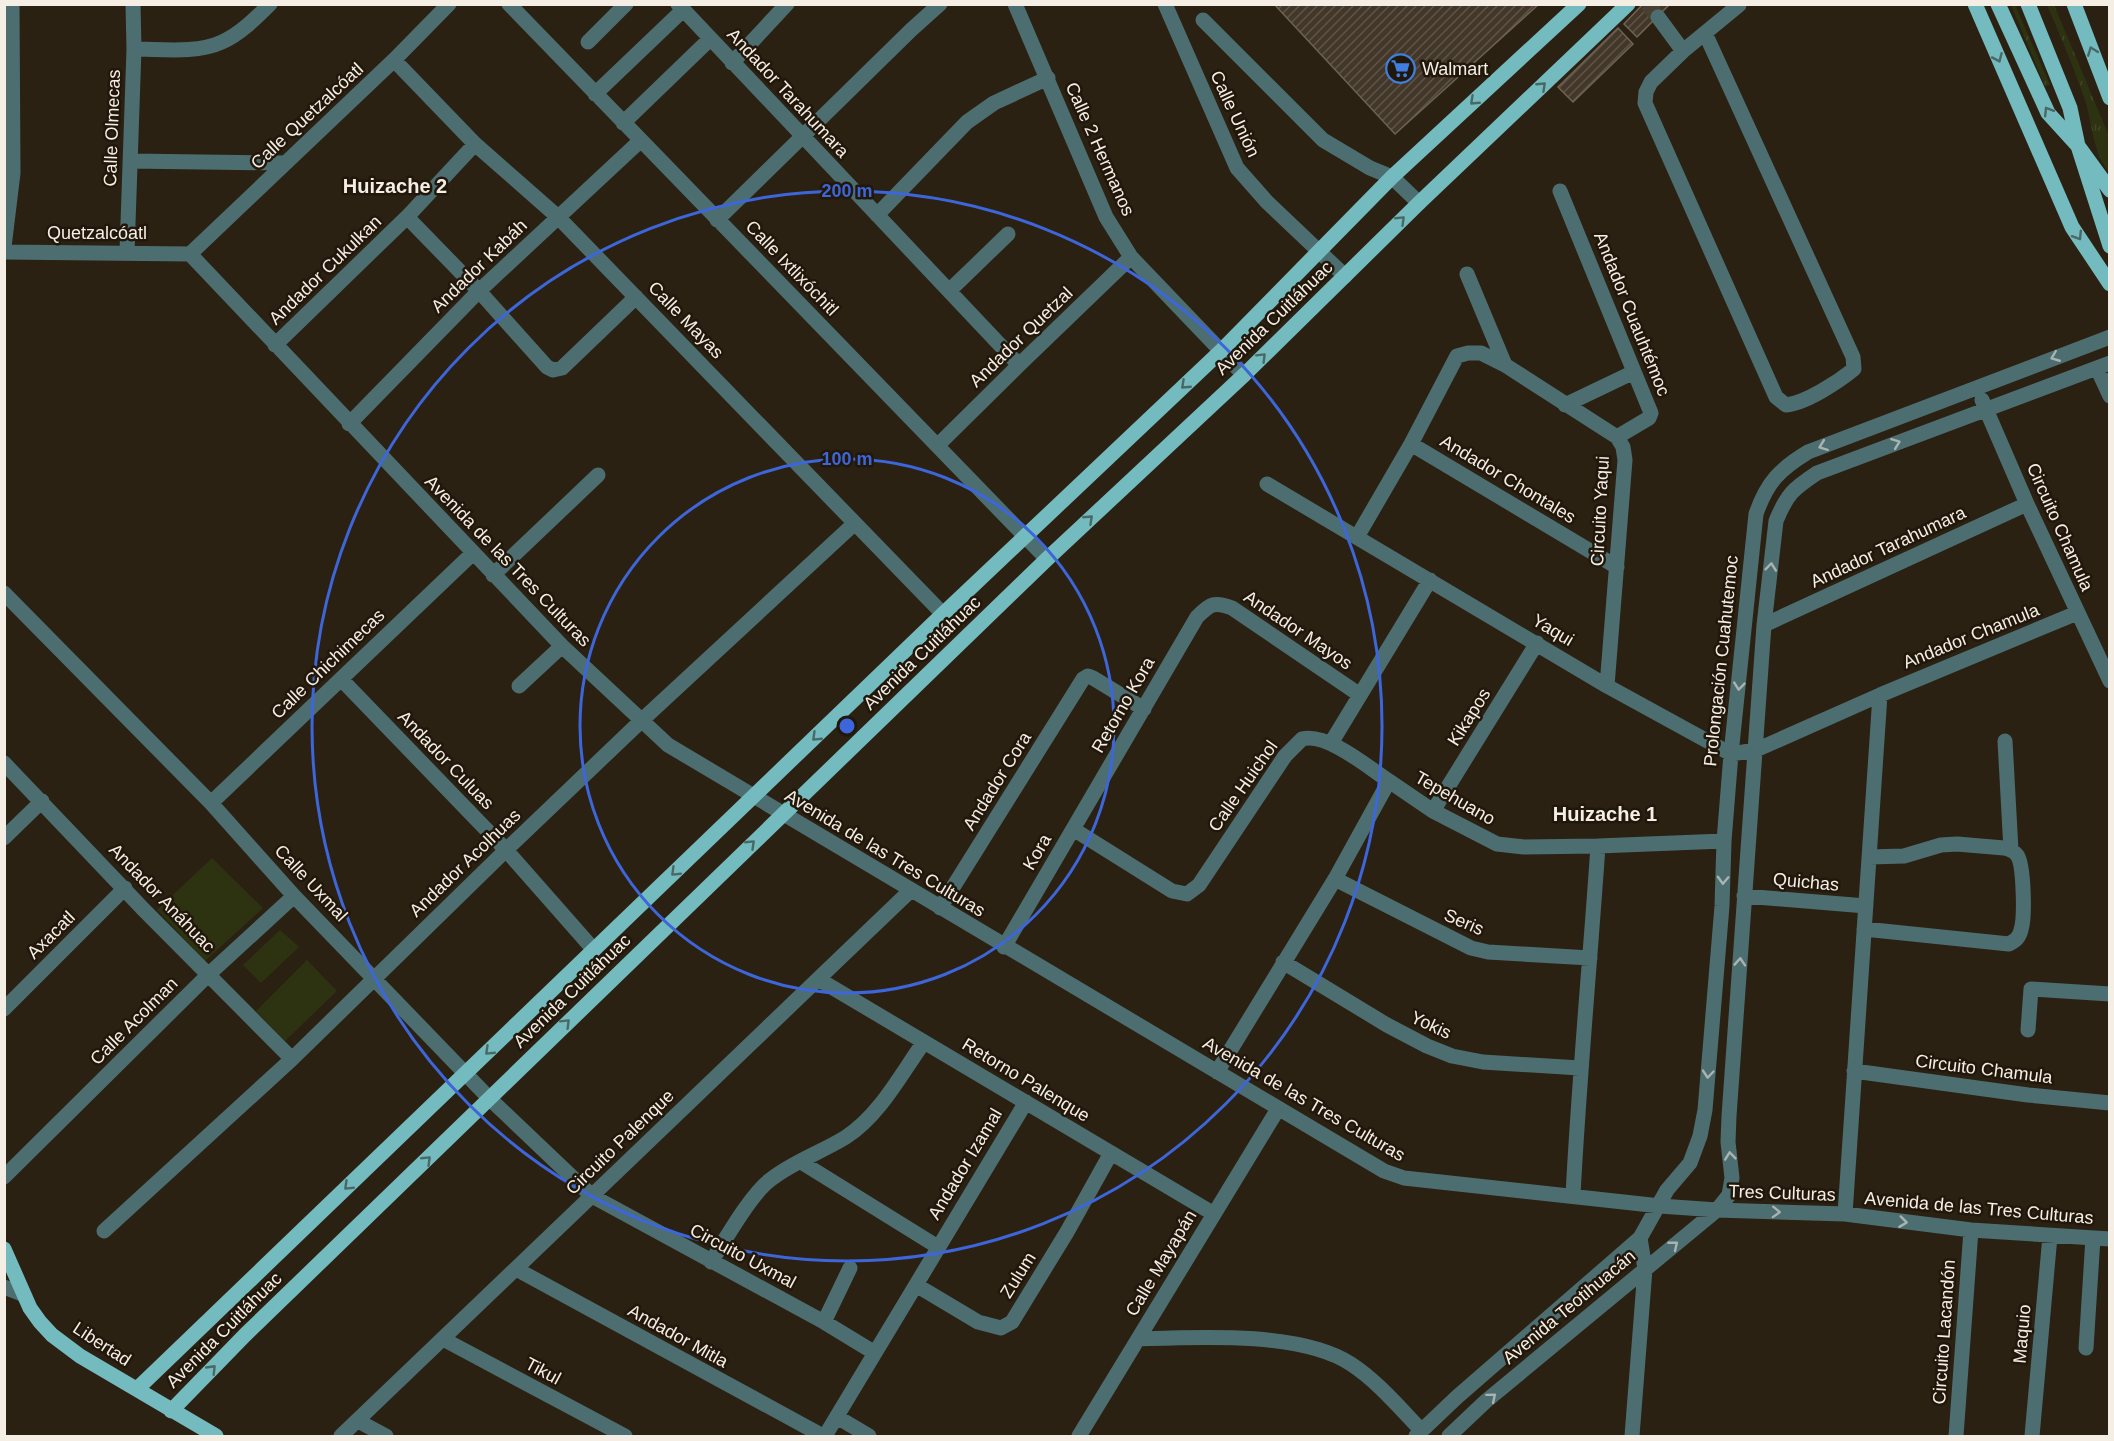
<svg xmlns="http://www.w3.org/2000/svg" width="2114" height="1441" viewBox="0 0 2114 1441" font-family="Helvetica,sans-serif">
  <style>
    .grass { fill: url(#grass-tufts) }
    .green { fill: #2d3211 }
    .building { fill: url(#building-hatch); stroke: #6e6252; stroke-width: 1.5 }
    .lines { fill: none; stroke-linecap: round; stroke-linejoin: round }
    .minor-tunnel { stroke: #494032; stroke-width: 15; stroke-dasharray: 15 8; stroke-linecap: butt }
    .minor { stroke: #4d6e71; stroke-width: 15 }
    .major { stroke: #74bbc0; stroke-width: 15 }
    .oneway { stroke: #4a6965 }
    .oneway2 { stroke: #a9b4b1 }
    .ring { fill: none; stroke: #3d66da; stroke-width: 3 }
    .labels { text-anchor: middle; stroke-width: 5; stroke-linejoin: round; paint-order: stroke }
    .poi-label { font-size: 18px; fill: #f5eee5; stroke: #21170a; text-anchor: start }
    .street-label { font-size: 18px; fill: #f5eee5; stroke: #21170a }
    .neighbourhood-label { font-size: 20px; font-weight: bold; fill: #f5eee5; stroke: #21170a }
    .centre { fill: #3d66da; stroke: #21170a; stroke-width: 3 }
    .ring-label { font-size: 18px; text-anchor: middle; font-weight: bold; fill: #3d66da; stroke: #21170a; stroke-width: 5; stroke-linejoin: round; paint-order: stroke }
  </style>
  <defs>
    <pattern id="grass-tufts" width="24" height="20" patternUnits="userSpaceOnUse" patternTransform="scale(1.5)"><rect width="24" height="20" fill="#2d3211"/><path d="M3 7l-1-3M5 7V3M7 7l1-3M15 17l-1-3M17 17v-4M19 17l1-3" fill="none" stroke="#424628"/></pattern>
    <pattern id="building-hatch" width="6" height="6" patternUnits="userSpaceOnUse" patternTransform="scale(1.5)"><rect width="6" height="6" fill="#423729"/><path d="M-1 1l2-2M0 6l6-6M5 7l2-2" fill="none" stroke="#5e5448"/></pattern>
  </defs>
  <rect width="100%" height="100%" fill="#2b2113"/>
  <path class="grass" d="M2011,5H2015L2050,85L2045,86Z
    M2047,5H2054L2109,136V172C2094,155 2092,125 2086,103C2075,70 2061,37 2047,5Z"/>
  <path class="green" d="M212,858L263,908L205,961L157,910Z
    M280,930L299,947L261,983L243,965Z
    M307,960L337,991L285,1041L256,1011Z"/>
  <path class="building" d="M1274,4H1539L1395,134Z
    M1643,4H1670L1637,37L1624,24Z
    M1618,28L1633,44L1573,102L1558,87Z"/>
  <g class="lines">
    <path class="minor-tunnel" d="M1647,4L1658,17"/>
    <path class="minor" d="M509,4L1047,559
      M678,4L1019,365
      M1015,4L1106,217L1131,257L1244,375
      M1165,4L1237,168L1267,202L1345,276
      M1658,17L1683,51
      M1203,20L1323,140L1370,168L1392,177L1419,203
      M1705,33L1853,357L1854,369C1838,382 1806,403 1786,405L1776,397L1645,103L1646,92L1651,82L1683,51L1739,5
      M588,42L626,4
      M134,49C161,49 196,54 222,42C240,34 256,18 270,4
      M394,60L475,144L558,217L943,614
      M732,63L787,4
      M595,94L683,10
      M623,123L710,39
      M130,161L285,163
      M1560,191L1651,413L1649,418L1617,437
      M877,215L967,122L994,103L1048,78
      M407,217L479,291L547,367L553,370L562,368L636,297
      M717,220L911,30L940,4
      M4,247L13,173L12,4
      M4,252L190,254
      M127,252L134,49L133,4
      M190,254L562,646L668,745L1384,1171L1404,1178L1660,1206L1717,1210L1845,1214L1971,1230L2110,1239
      M190,254L394,60L449,4
      M1467,274L1505,365
      M949,291L1008,234
      M275,345L407,217L475,144
      M2097,368L2110,396
      M1982,400L2027,504L2110,681
      M1565,405L1634,372
      M349,424L479,291L640,141
      M1411,444L1617,567
      M938,445L1019,365L1131,257
      M1267,484L1607,686L1731,754L1756,750L1880,695L2077,613
      M1357,537L1411,444L1457,356L1468,353H1481L1505,365L1617,437L1623,447L1625,460L1607,686
      M493,575L598,475
      M4,593L211,803L294,896L490,1099L592,1196L824,1322L875,1353
      M1764,625L2027,504
      M341,679L506,850L594,950
      M519,686L562,646
      M2005,741L2011,850
      M1331,743L1430,580
      M4,763L144,910L292,1059
      M211,803L472,554
      M1433,811L1537,643
      M1073,829L1172,891L1187,894L1199,885L1285,756L1302,739C1327,732 1369,768 1389,781
      M4,838L42,801
      M1598,846L1724,841
      M1335,879L1471,948L1488,952L1590,958
      M1744,896L1866,906
      M940,908L1083,679L1088,676L1093,678L1144,709
      M1864,929L2009,944C2016,940 2019,938 2021,930C2025,918 2024,864 2017,855C2014,851 2009,849 2004,848L1957,844L1941,845L1904,856L1869,857
      M1004,947L1197,617C1210,604 1214,601 1232,608L1360,695
      M1283,962L1387,1025L1427,1046L1452,1056L1483,1062L1580,1068
      M818,979L1214,1214
      M4,1009L125,888
      M2028,1030L2031,989L2110,994
      M1854,1071L2028,1095L2110,1103
      M1217,1072L1335,879L1389,781L1433,811L1497,844L1524,847L1598,846C1590,963 1579,1079 1573,1195
      M801,1162L938,1247
      M4,1177L209,974L294,896
      M1845,1214L1880,695
      M104,1231L292,1059L506,850L641,721L855,523
      M711,1262C725,1240 751,1194 770,1180C792,1162 822,1152 846,1137C880,1115 901,1074 924,1042
      M516,1269L823,1436
      M916,1285L978,1322L1001,1328L1012,1322L1067,1232L1111,1153
      M4,1287L22,1294
      M824,1322L850,1268
      M443,1339L625,1436
      M1138,1339C1196,1337 1301,1331 1351,1364C1377,1381 1399,1407 1421,1430
      M2086,1348L2093,1238
      M837,1417L869,1436
      M358,1421L386,1436
      M341,1436L910,891
      M825,1436L1026,1102
      M1079,1436L1278,1109
      M1416,1436L1457,1397L1640,1238L1667,1190L1690,1163L1700,1136L1705,1110L1722,906L1724,841L1731,754L1756,514C1767,482 1780,469 1808,452L2110,337
      M1449,1436L1486,1401L1717,1210L1729,1195L1732,1178L1728,1142L1729,1116L1764,625L1776,521C1787,494 1793,489 1817,473L2110,363
      M1632,1436L1645,1269L1640,1238
      M1956,1436L1971,1230
      M2032,1436L2050,1236"/>
    <path class="major" d="M1975,4L2072,227L2110,284
      M1998,4L2048,113L2078,146L2110,190
      M2028,4L2070,108L2078,146L2110,246
      M2074,4L2110,98
      M4,1249L30,1308L40,1322L52,1335L80,1356L216,1436
      M137,1389L943,614L1221,351L1392,177L1579,4
      M171,1411L245,1335L1047,559L1244,375L1419,203L1628,4"/>
  </g>
  <defs><path id="oneway-chevron" d="M-2-3.5L2.5 0L-2 3.5" fill="none" stroke-width="1.6" stroke-linecap="round" stroke-linejoin="round" transform="scale(1.5)"/></defs>
  <g class="oneway">
    <use href="#oneway-chevron" transform="translate(2092 51) rotate(-111)"/>
    <use href="#oneway-chevron" transform="translate(1998 58) rotate(66)"/>
    <use href="#oneway-chevron" transform="translate(1542 86) rotate(-43)"/>
    <use href="#oneway-chevron" transform="translate(1474 101) rotate(137)"/>
    <use href="#oneway-chevron" transform="translate(2048 111) rotate(-122)"/>
    <use href="#oneway-chevron" transform="translate(1401 220) rotate(-44)"/>
    <use href="#oneway-chevron" transform="translate(2078 236) rotate(58)"/>
    <use href="#oneway-chevron" transform="translate(1262 357) rotate(-45)"/>
    <use href="#oneway-chevron" transform="translate(1185 385) rotate(137)"/>
    <use href="#oneway-chevron" transform="translate(1089 519) rotate(-43)"/>
    <use href="#oneway-chevron" transform="translate(816 737) rotate(136)"/>
    <use href="#oneway-chevron" transform="translate(751 844) rotate(-44)"/>
    <use href="#oneway-chevron" transform="translate(675 872) rotate(136)"/>
    <use href="#oneway-chevron" transform="translate(566 1023) rotate(-45)"/>
    <use href="#oneway-chevron" transform="translate(489 1051) rotate(136)"/>
    <use href="#oneway-chevron" transform="translate(427 1160) rotate(-44)"/>
    <use href="#oneway-chevron" transform="translate(348 1186) rotate(136)"/>
    <use href="#oneway-chevron" transform="translate(212 1369) rotate(-46)"/>
  </g>
  <g class="oneway2">
    <use href="#oneway-chevron" transform="translate(2055 357) rotate(158)"/>
    <use href="#oneway-chevron" transform="translate(1896 443) rotate(-21)"/>
    <use href="#oneway-chevron" transform="translate(1823 446) rotate(159)"/>
    <use href="#oneway-chevron" transform="translate(1771 567) rotate(-84)"/>
    <use href="#oneway-chevron" transform="translate(1739 686) rotate(96)"/>
    <use href="#oneway-chevron" transform="translate(1723 880) rotate(92)"/>
    <use href="#oneway-chevron" transform="translate(1740 962) rotate(-86)"/>
    <use href="#oneway-chevron" transform="translate(1708 1074) rotate(95)"/>
    <use href="#oneway-chevron" transform="translate(1730 1156) rotate(-96)"/>
    <use href="#oneway-chevron" transform="translate(1776 1212) rotate(2)"/>
    <use href="#oneway-chevron" transform="translate(1903 1222) rotate(7)"/>
    <use href="#oneway-chevron" transform="translate(1674 1245) rotate(-39)"/>
    <use href="#oneway-chevron" transform="translate(1492 1397) rotate(-40)"/>
  </g>
  <g class="ring">
    <circle cx="847" cy="726" r="267"/>
    <circle cx="847" cy="726" r="535"/>
  </g>
  <defs>
    <symbol id="supermarket-ring" viewBox="-11 -11 22 22"><circle r="9.5" fill="#21170a" stroke="#3f7fe0" stroke-width="1.5"/><path d="M-6-5.5h2.5l.6 2H6L4.5 2H-2.5L-4.4-4H-6ZM-1.5 3.2a1.3 1.3 0 1 0 .1 0ZM3 3.2a1.3 1.3 0 1 0 .1 0Z" fill="#3f7fe0"/></symbol>
  </defs>
  <g fill-rule="evenodd">
    <use href="#supermarket-ring" x="1384" y="52" width="33" height="33"/>
  </g>
  <g class="labels">
    <g class="poi-label">
      <text x="1422" y="75">Walmart</text>
    </g>
    <g class="street-label">
      <text transform="translate(788 93) rotate(47)" y="6">Andador Tarahumara</text>
      <text transform="translate(1235 114) rotate(65)" y="6">Calle Unión</text>
      <text transform="translate(307 116) rotate(-43)" y="6">Calle Quetzalcóatl</text>
      <text transform="translate(112 128) rotate(-88)" y="6">Calle Olmecas</text>
      <text transform="translate(1100 149) rotate(66)" y="6">Calle 2 Hermanos</text>
      <text x="97" y="239">Quetzalcóatl</text>
      <text transform="translate(479 266) rotate(-44)" y="6">Andador Kabáh</text>
      <text transform="translate(792 268) rotate(46)" y="6">Calle Ixtlixóchitl</text>
      <text transform="translate(325 270) rotate(-44)" y="6">Andador Cukulkan</text>
      <text transform="translate(1632 314) rotate(68)" y="6">Andador Cuauhtémoc</text>
      <text transform="translate(1274 318) rotate(-44)" y="6">Avenida Cuitláhuac</text>
      <text transform="translate(686 320) rotate(46)" y="6">Calle Mayas</text>
      <text transform="translate(1021 337) rotate(-44)" y="6">Andador Quetzal</text>
      <text transform="translate(1508 479) rotate(31)" y="6">Andador Chontales</text>
      <text transform="translate(1600 511) rotate(-87)" y="6">Circuito Yaqui</text>
      <text transform="translate(2060 527) rotate(66)" y="6">Circuito Chamula</text>
      <text transform="translate(1888 547) rotate(-25)" y="6">Andador Tarahumara</text>
      <text transform="translate(508 561) rotate(46)" y="6">Avenida de las Tres Culturas</text>
      <text transform="translate(1298 630) rotate(34)" y="6">Andador Mayos</text>
      <text transform="translate(1553 630) rotate(31)" y="6">Yaqui</text>
      <text transform="translate(1971 636) rotate(-22)" y="6">Andador Chamula</text>
      <text transform="translate(922 653) rotate(-44)" y="6">Avenida Cuitláhuac</text>
      <text transform="translate(1721 661) rotate(-84)" y="6">Prolongación Cuahutemoc</text>
      <text transform="translate(328 664) rotate(-44)" y="6">Calle Chichimecas</text>
      <text transform="translate(1123 705) rotate(-60)" y="6">Retorno Kora</text>
      <text transform="translate(1469 717) rotate(-58)" y="6">Kikapos</text>
      <text transform="translate(446 760) rotate(46)" y="6">Andador Culuas</text>
      <text transform="translate(997 781) rotate(-58)" y="6">Andador Cora</text>
      <text transform="translate(1243 786) rotate(-55)" y="6">Calle Huichol</text>
      <text transform="translate(1455 798) rotate(30)" y="6">Tepehuano</text>
      <text transform="translate(1037 852) rotate(-60)" y="6">Kora</text>
      <text transform="translate(885 853) rotate(31)" y="6">Avenida de las Tres Culturas</text>
      <text transform="translate(465 863) rotate(-44)" y="6">Andador Acolhuas</text>
      <text transform="translate(1806 882) rotate(5)" y="6">Quichas</text>
      <text transform="translate(311 883) rotate(47)" y="6">Calle Uxmal</text>
      <text transform="translate(162 898) rotate(46)" y="6">Andador Anáhuac</text>
      <text transform="translate(1464 922) rotate(23)" y="6">Seris</text>
      <text transform="translate(51 935) rotate(-45)" y="6">Axacatl</text>
      <text transform="translate(572 991) rotate(-44)" y="6">Avenida Cuitláhuac</text>
      <text transform="translate(134 1021) rotate(-45)" y="6">Calle Acolman</text>
      <text transform="translate(1431 1025) rotate(25)" y="6">Yokis</text>
      <text transform="translate(1984 1069) rotate(7)" y="6">Circuito Chamula</text>
      <text transform="translate(1026 1080) rotate(31)" y="6">Retorno Palenque</text>
      <text transform="translate(1304 1099) rotate(30)" y="6">Avenida de las Tres Culturas</text>
      <text transform="translate(620 1142) rotate(-44)" y="6">Circuito Palenque</text>
      <text transform="translate(965 1164) rotate(-59)" y="6">Andador Izamal</text>
      <text transform="translate(1782 1193) rotate(2)" y="6">Tres Culturas</text>
      <text transform="translate(1979 1208) rotate(5)" y="6">Avenida de las Tres Culturas</text>
      <text transform="translate(743 1256) rotate(28)" y="6">Circuito Uxmal</text>
      <text transform="translate(1161 1263) rotate(-59)" y="6">Calle Mayapán</text>
      <text transform="translate(1018 1275) rotate(-58)" y="6">Zulum</text>
      <text transform="translate(1569 1307) rotate(-40)" y="6">Avenida Teotihuacán</text>
      <text transform="translate(224 1330) rotate(-45)" y="6">Avenida Cuitláhuac</text>
      <text transform="translate(1944 1332) rotate(-86)" y="6">Circuito Lacandón</text>
      <text transform="translate(2022 1334) rotate(-85)" y="6">Maquio</text>
      <text transform="translate(678 1336) rotate(29)" y="6">Andador Mitla</text>
      <text transform="translate(102 1344) rotate(33)" y="6">Libertad</text>
      <text transform="translate(543 1371) rotate(28)" y="6">Tikul</text>
    </g>
    <g class="neighbourhood-label">
      <text x="395" y="193">Huizache 2</text>
      <text x="1605" y="821">Huizache 1</text>
    </g>
  </g>
  <circle cx="847" cy="726" r="9" class="centre"/>
  <g class="ring-label">
    <text x="847" y="197">200 m</text>
    <text x="847" y="465">100 m</text>
  </g>
  <rect width="2114" height="1441" fill="none" stroke="#f5eee5" stroke-width="12"/>
</svg>
